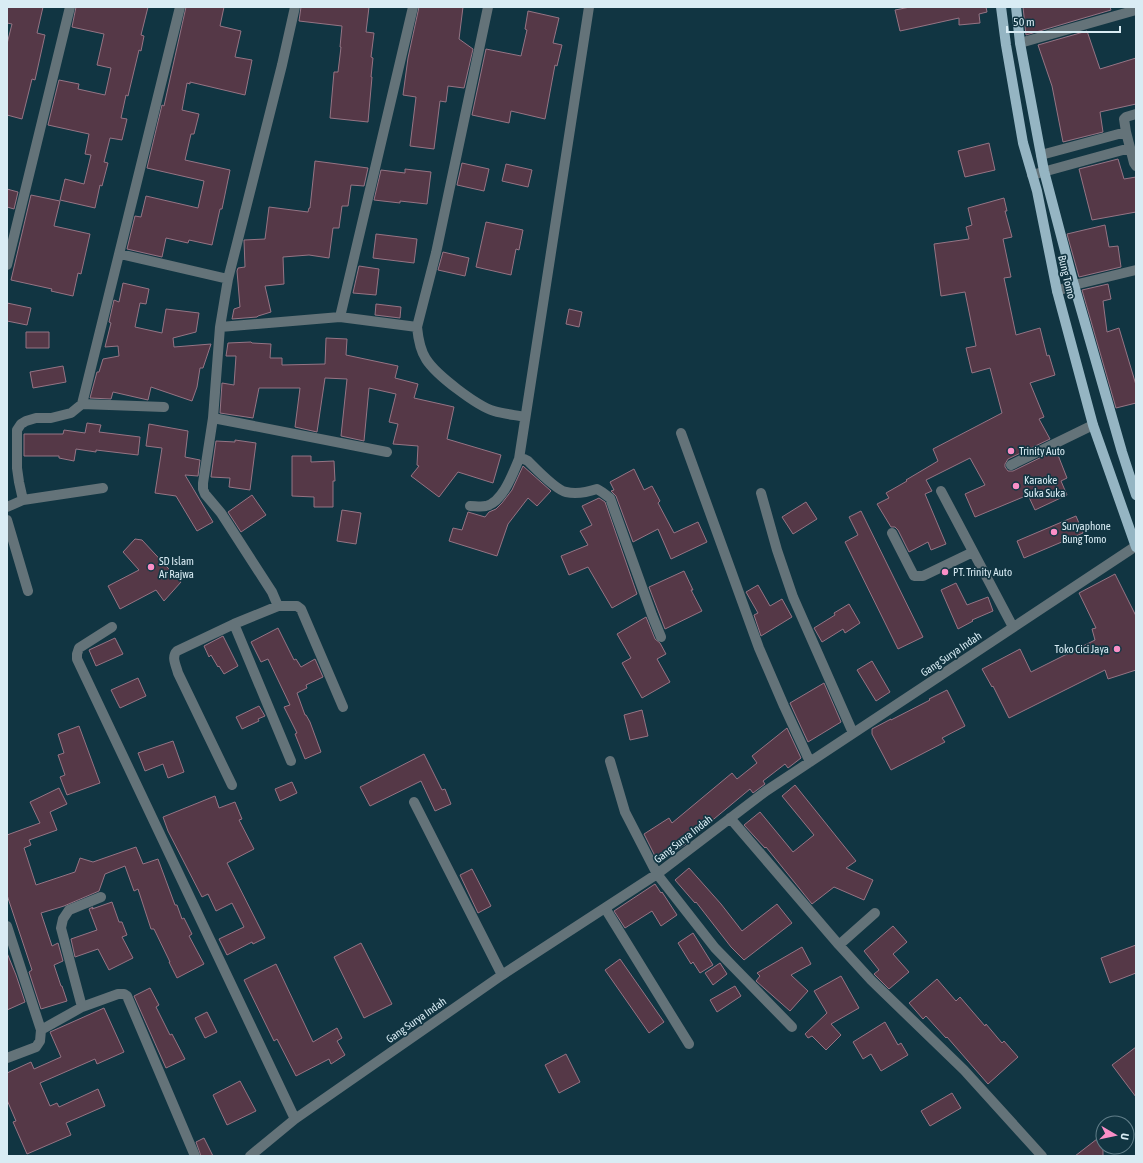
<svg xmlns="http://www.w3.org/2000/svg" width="1143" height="1163" viewBox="0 0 1143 1163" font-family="'Asap Condensed',sans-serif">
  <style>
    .building { fill: #553847; stroke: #957484 }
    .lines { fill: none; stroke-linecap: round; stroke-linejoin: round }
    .minor { stroke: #647379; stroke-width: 10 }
    .major { stroke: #95b5c3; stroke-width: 10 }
    .poi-dot { fill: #fa8fc7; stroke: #113542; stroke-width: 1.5 }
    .labels { text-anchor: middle; stroke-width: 3.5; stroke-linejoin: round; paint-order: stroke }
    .street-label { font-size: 11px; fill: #d9ecf4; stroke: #113542 }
    .poi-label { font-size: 11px; fill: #d9ecf4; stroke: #113542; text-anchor: start }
  </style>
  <rect width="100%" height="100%" fill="#113542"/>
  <path class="building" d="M7,7H43L37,33L45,35L35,80L32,79L22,119L7,115V44L12,24L7,23Z
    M76,7H148L141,35L144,36L141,51L139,50L128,96L126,95L121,118L127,119L122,140L110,138L104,162L108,163L102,186L100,185L95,208L60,200L65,179L84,184L91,155L85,154L89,134L48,125L59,80L79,84L78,89L105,95L111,68L97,65L104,34L72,27Z
    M186,7H224L220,26L241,31L235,57L252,60L245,95L190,82V84L187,83L182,110L199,114L194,134H191L185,160L230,170L222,209H220L212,245L189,240L188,243L166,238L162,257L127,249L135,216L141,217L146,196L198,208L204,181L147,168L162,105L164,106Z
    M301,7H369L366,32L374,33L371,57L373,58L371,77H372L368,122L330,118L334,72H338L341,47H340L342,26L299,21Z
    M419,7H463L459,39L473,49L464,88L448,86L446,102L440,101L434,149L410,146L416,97L403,95L408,58Z
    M910,7H986L987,12L979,14L980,23L959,25V18L900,31L895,10Z
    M1023,7H1110L1111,10L1026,35Z
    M528,11L559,18L553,43L562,45L557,66L555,65L545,119L511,111L509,123L472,115L486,49L521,56L527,30L525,29Z
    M1087,31L1100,69L1136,58V104L1100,112L1103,132L1063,142L1052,86L1038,45Z
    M989,143L995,170L965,177L958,151Z
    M1118,159L1124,179L1136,177V212L1092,220L1079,169Z
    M315,161L368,168L364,186L351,185L348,206H342L339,228H333L329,258L309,255L283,257L284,284L265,286L271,312L258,316L257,317L232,319L234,309L240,307L237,271L238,268L245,267L244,240L265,239L269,207L308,212L309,208H310Z
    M462,163L489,169L484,191L457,185Z
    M506,164L532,170L528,187L502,181Z
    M405,169L431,172L427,204L400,201V203L374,200L381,170L405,173Z
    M7,189L18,192L14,209L7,207Z
    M31,195L60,201L54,226L90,234L81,274L78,273L73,296L51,291L52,289L11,280Z
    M1004,198L1007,211H1005L1012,237L1003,239L1011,277L1004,278L1016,335L1040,328L1047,356L1049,355L1055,375L1030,383L1044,417L1039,419L1050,439L1008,459L1005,464V467L1008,471H1013L1056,450L1067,478L1061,481L1067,495L1035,510L1028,495L975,517L965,494L985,485L970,458L926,480L932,491L925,494L946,544L931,550L928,542L909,552L898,530L895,527H891L877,504L889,498L886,493L907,481L906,480L938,461L933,449L1002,413L990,368L972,373L966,348L976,346L965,292L941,296L934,244L969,239L966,227L972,225L968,208Z
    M486,222L523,230L519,250L516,249L511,275L476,267Z
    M1105,225L1109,247L1118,246L1121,267L1079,277L1067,234Z
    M376,234L417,239L414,263L373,258Z
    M443,252L469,258L465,276L438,270Z
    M359,266L379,269L376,295L353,293Z
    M123,283L149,289L146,304L140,303L135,327L162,333L166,309L199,313L196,332L173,338L174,347L211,344L203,368H200L197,387L192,401L151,387L148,400L113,392L111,399L90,398L97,372H99L103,359L119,356L118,346L105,347L111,323L109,322L114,300L119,302Z
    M1108,284L1111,299L1103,301L1107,332L1119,328L1136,385V403L1116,408L1082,290Z
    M7,303L31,308L27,325L7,321Z
    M376,304L401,307L400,318L375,315Z
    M569,309L582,312L579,327L566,324Z
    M26,332H49V348H26Z
    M326,338L347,339L346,355L398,366L395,378L418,384L414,398L454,407L447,439L501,455L493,483L458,472L439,497L411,476L419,466L417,465L418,446L393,444L398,424L389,422L396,394L369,388L364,441L341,436L347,379L325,378L317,432L295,427L300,388H259L253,418L220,413L222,383L234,385L236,356H226L228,343L251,342L252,343L271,344L270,358H282V365L325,364Z
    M63,366L66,382L33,388L30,372Z
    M87,423L101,425L99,432L140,437L138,455L96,450V452L76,449L74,461L59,458V456H24V434H63L64,430L85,433Z
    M149,424L188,431L185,457L200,460L198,476L185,475L213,522L197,531L176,496L155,493L162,448L146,446Z
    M235,440L256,443L250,490L229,487L230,478L211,477L216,441L235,442Z
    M292,456H311V462L334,461L335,481H333V507H314V497L292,496Z
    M523,466L551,491L537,506L528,498L508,524L497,556L449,541L453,528L462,530L468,512L485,517L489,512L496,509L502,503L512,490Z
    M634,469L644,490L652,486L660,501L658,503L674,533L698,522L707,542L671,559L658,529L633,542L616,496L611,491L614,490L610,482Z
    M252,495L266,515L241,532L228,512Z
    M599,498L605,502L637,594L612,608L588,567L569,575L561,556L588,545L580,531L592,525L582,506Z
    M806,502L817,519L793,534L782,517Z
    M342,510L361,513L356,544L337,541Z
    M861,511L923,637L898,649L845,542L858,535L849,517Z
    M1076,516L1083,533L1024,558L1017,541Z
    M135,539L142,540L181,582L164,601L156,590L120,609L108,586L139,570L123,552Z
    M684,571L693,590H691L702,611L665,629L649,587Z
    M1115,574L1136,616V670L1108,679L1105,670L1009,718L993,686L992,687L982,669L1020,649L1031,672L1095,640L1092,629L1096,628L1079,593Z
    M956,583L967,605L988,597L993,611L972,620L973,621L958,629L941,590Z
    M758,585L770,606L782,599L792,617L761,636L754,615L758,613L746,592Z
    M849,604L860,623L845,633L843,629L822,642L814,628L835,615L834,613Z
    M646,617L655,639L660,643L666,654L657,659L670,682L642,698L622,663L631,658L617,634Z
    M278,628L294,660L296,659L301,667L315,659L323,677L306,685L307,688L297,693L305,715H306L310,722L321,752L305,759L295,734L297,733L284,707L290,705L268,659L261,662L251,642Z
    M223,636L238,666L224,674L219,666L218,667L211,655L209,657L204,646Z
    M115,638L123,654L96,666L89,650Z
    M872,661L890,692L876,701L857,670Z
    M138,678L146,696L120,708L111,690Z
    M824,683L841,722L808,742L790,703Z
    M947,690L965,726L942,738L945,742L891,770L872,734V729L891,719V720L930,700L929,699Z
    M259,706L265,716L258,719L259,721L242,729L236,717Z
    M642,710L648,736L630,740L624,715Z
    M79,726L100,783L67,795L60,777L65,775L58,755L64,753L58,734Z
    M787,728L801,758L788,768L785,764L763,781L765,784L753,793L750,789L685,843L686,844L658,862L644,834L669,818L672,823L732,773L737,779L757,763L752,756Z
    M173,741L184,772L168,778L163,764L145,771L138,753Z
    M424,754L442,790L445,789L451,804L435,811L421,781L370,806L360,787Z
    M292,782L297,793L280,801L275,789Z
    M795,785L856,861L846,868L873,880L864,900L834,887L812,904L766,847L765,848L744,825L760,812L793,852L814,835L782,796Z
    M59,788L67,804L50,812L57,830L29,840L31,845L24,848L36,885L75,872L80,858L93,862L136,847L143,864L158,859L175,905H177L182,919L184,918L192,934L189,936L204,964L177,978L169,962H170L154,929H151L138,889L134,891L125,866L105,874L99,891L64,906L41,913L52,946L58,943L63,961L54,965L61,986H62L67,1001L41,1009L29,972L32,970L7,895V835L40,823L30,802Z
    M215,796L219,808L235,802L242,819L239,820L254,849L227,863L265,938L253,944L252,942L227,955L219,939L244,927L232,903L216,911L208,894L202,897L168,831L163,817Z
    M689,868L721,904L742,931L777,904L792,923L744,960L731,947L696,902L695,903L675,880Z
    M472,869L491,906L478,913L460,875Z
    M655,884L661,893L662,892L677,915L661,926L652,911L625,928L614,911Z
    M112,902L119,922H122L127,935L122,937L133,958L109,970L98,949L75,957L71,939L97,930L89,909L93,907L92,909Z
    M893,926L907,942L893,954L909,972L889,989L874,974L879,970L864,951Z
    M693,933L713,965L700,973L693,962L691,964L678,943Z
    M361,943L392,1004L364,1018L334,957Z
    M1136,945V973L1110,983L1101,958Z
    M802,947L811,964L791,975L808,991L790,1011L756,981L760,976L757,973Z
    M7,953L16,975L25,1002L7,1010Z
    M620,959L664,1022L649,1033L605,970Z
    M720,963L727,974L713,985L705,973Z
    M276,964L313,1042L337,1028L342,1038L337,1041L345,1055L331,1064L329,1059L296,1076L277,1039L274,1041L244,980Z
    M841,976L859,1008L831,1024L841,1035L826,1050L812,1036L808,1038L805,1034L827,1013L814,991Z
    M937,979L956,1001L960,997L985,1026L986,1024L1002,1043L1004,1041L1018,1057L988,1084L947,1037L946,1038L926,1016L923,1019L909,1003Z
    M735,986L741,996L717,1012L710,1000Z
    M150,988L159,1005L156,1007L170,1035L172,1034L185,1059L166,1068L134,996Z
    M104,1008L124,1052L97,1064L95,1059L40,1083L50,1106L57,1103L59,1107L98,1089L105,1106L66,1123L71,1135L27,1154L13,1122L16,1121L7,1100V1073L31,1062L34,1069L61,1057L50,1032Z
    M207,1012L217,1032L205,1038L195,1018Z
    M885,1022L898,1045L901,1043L908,1055L881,1071L871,1054L863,1059L853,1042Z
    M1136,1047V1097L1112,1065Z
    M566,1054L580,1082L559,1093L545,1065Z
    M240,1081L256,1111L227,1125L213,1095Z
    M952,1093L961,1108L930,1126L921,1111Z
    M1103,1135V1156H1075L1097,1139Z
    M204,1138L213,1156H201L196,1142Z"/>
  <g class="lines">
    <path class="minor" d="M295,7L282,65L228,279L220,327L213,418L203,483V489L205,494L221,513L272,592L278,606H297L301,609L343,707
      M488,7L436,253L417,327C418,337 420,350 426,359C436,375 477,406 494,411C504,414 515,415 525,417
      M1020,43L1136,10
      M1136,114L1126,117L1124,119L1126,132L1134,163L1136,166
      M1041,155L1126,132
      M1032,175L1130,148
      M120,254L228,279
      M7,265L70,7
      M1057,291L1074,285L1136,270
      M340,317L413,7
      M220,327L340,317L417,327
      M82,404L71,413L51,418H36L26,421L21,424L17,430V468L19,482L23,500L103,488
      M164,407L82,404L180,7
      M213,418L387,452
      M681,433L759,648L784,706L810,762
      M519,459L589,7
      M1011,465L1093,425
      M941,491L1013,627
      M761,493L777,550L793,597L853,733
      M470,506C475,506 481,507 486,506C503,502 513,473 519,459H524L528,461C536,469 556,490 566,492C575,494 588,492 597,489L602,492L610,498L652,615L661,637
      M7,507L23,500
      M7,520L28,591
      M892,533L914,576H923L973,552
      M234,624L291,761
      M112,627L79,648L77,654V659L295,1119
      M610,761L625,812L657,874L715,948L792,1027
      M232,785L178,673C176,665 171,657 177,651L234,624L278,606
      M414,802L502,975
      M730,818L839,945L871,980L964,1070L1042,1156
      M605,908L689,1044
      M7,926L41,1030L82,1007L61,928L63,919L69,910L101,897
      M839,945L875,913
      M82,1007L118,994H124L127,996L195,1156
      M7,1058L36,1047L40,1041L41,1030
      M250,1156L295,1119L502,975L657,874L766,791L1136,546"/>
    <path class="major" d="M1001,7L1006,45L1023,143L1037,191L1057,291L1093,425L1136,547
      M1016,7L1020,43L1044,171L1074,285L1122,452L1136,495"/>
  </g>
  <g class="poi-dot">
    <circle cx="1011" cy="451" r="4"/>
    <circle cx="1016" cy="486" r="4"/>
    <circle cx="1054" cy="532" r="4"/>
    <circle cx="151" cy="567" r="4"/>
    <circle cx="945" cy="572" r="4"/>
    <circle cx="1117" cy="649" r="4"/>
  </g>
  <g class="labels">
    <g class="street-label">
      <text transform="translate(1067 277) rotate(77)" y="4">Bung Tomo</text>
      <text transform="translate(951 654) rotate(-34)" y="4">Gang Surya Indah</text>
      <text transform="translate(683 839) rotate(-38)" y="4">Gang Surya Indah</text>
      <text transform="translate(416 1020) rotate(-35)" y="4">Gang Surya Indah</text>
    </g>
    <g class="poi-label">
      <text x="1019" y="455">Trinity Auto</text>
      <text x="1024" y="484">Karaoke<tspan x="1024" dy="13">Suka Suka</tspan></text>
      <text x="1062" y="530">Suryaphone<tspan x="1062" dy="13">Bung Tomo</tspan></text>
      <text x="159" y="565">SD Islam<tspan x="159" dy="13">Ar Rajwa</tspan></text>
      <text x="953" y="576">PT. Trinity Auto</text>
      <text x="1109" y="653" text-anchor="end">Toko Cici Jaya</text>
    </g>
  </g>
  <rect width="1143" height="1163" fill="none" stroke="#d9ecf4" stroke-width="16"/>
  <g transform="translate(1115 1135) rotate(99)"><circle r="19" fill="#113542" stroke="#617e89"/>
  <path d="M0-3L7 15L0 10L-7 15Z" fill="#fa8fc7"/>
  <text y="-6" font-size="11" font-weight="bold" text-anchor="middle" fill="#d9ecf4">U</text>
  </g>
  <path d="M1007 26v6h113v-6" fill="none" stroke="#d9ecf4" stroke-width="2"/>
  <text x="1013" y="26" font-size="12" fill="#d9ecf4" stroke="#113542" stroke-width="3" paint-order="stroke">50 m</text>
</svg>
